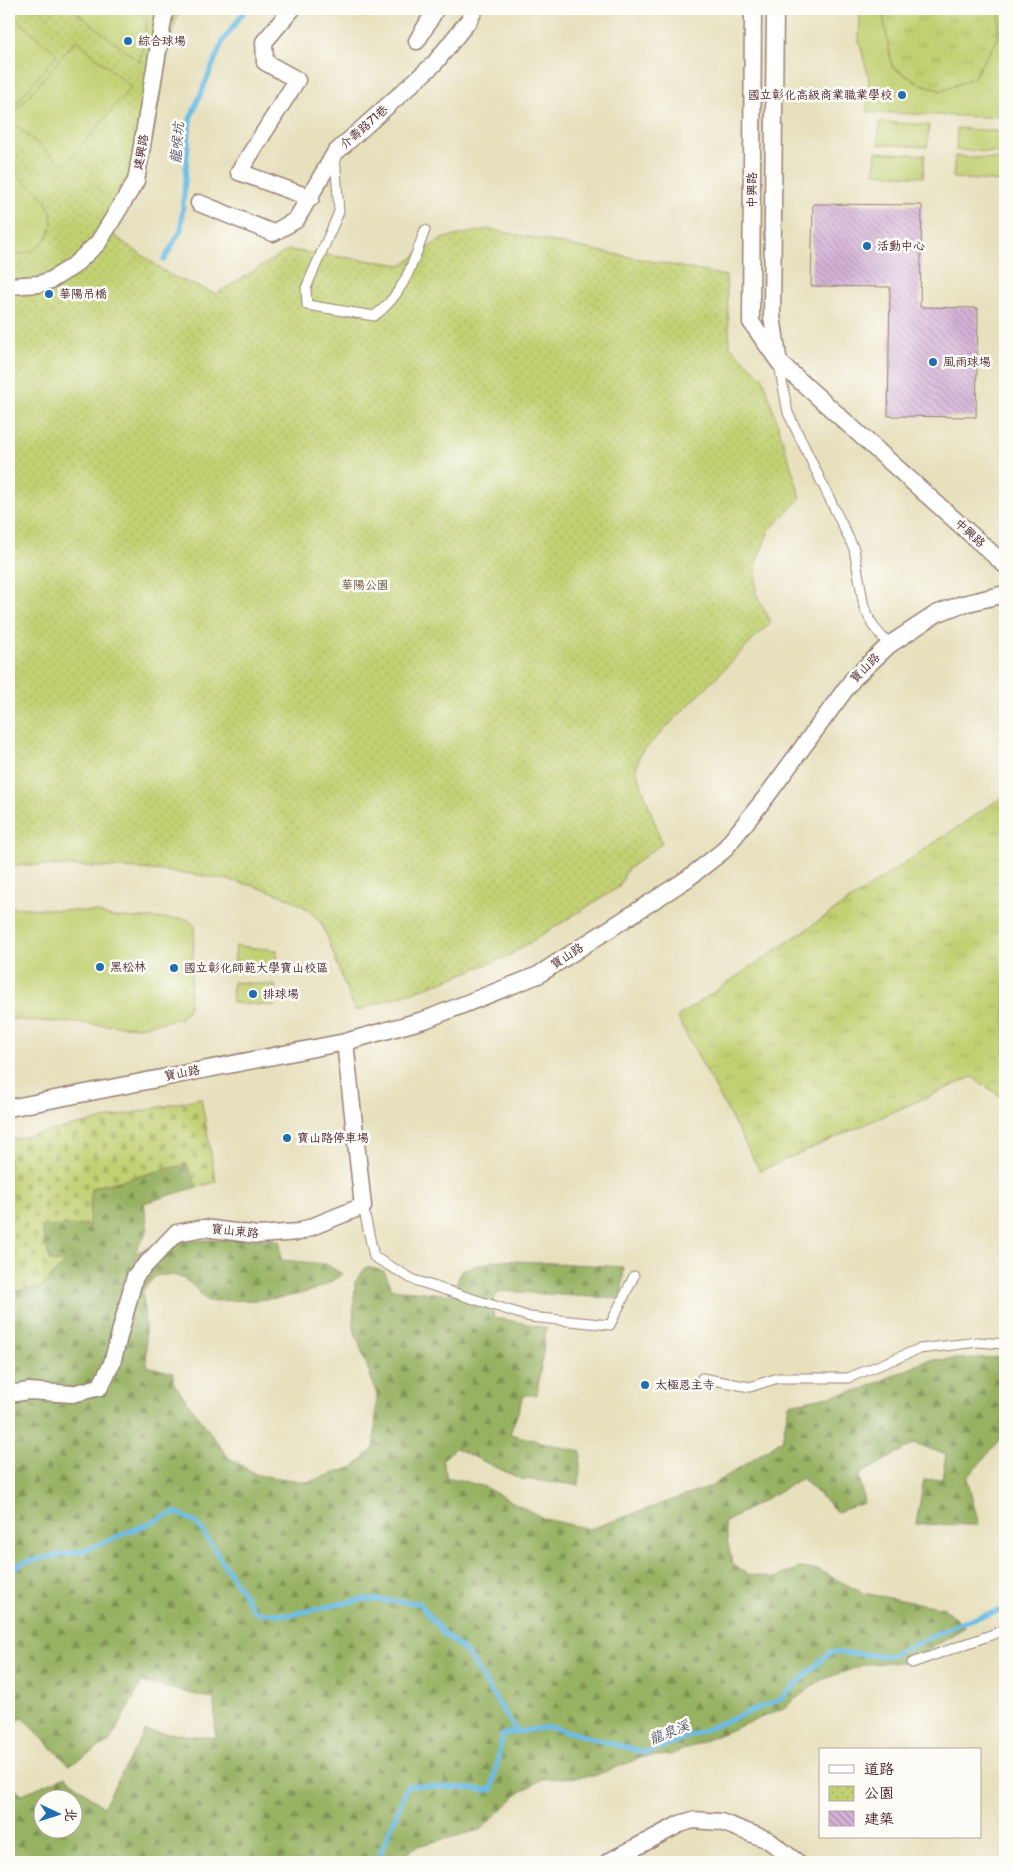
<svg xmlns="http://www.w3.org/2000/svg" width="1014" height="1871" viewBox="0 0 1014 1871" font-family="Pangolin,'LXGW WenKai TC',sans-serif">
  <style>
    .grass { fill: url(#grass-tufts); stroke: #86784e }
    .forest { fill: url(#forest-firs); stroke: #716848; fill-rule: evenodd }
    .cemetery { fill: url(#cemetery-stones); stroke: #86784e }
    .park { fill: url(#park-dots); stroke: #86784e }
    .pitch { fill: #c1d072; stroke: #86784e }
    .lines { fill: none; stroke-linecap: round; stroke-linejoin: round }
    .stream { stroke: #6bbce6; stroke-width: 5 }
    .building { fill: url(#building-back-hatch) }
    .lane-casing { stroke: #988074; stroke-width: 11 }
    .street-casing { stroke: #988074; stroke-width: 19 }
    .lane { stroke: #fff; stroke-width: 9 }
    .street { stroke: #fff; stroke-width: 16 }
    .poi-dot { fill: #1f6fb2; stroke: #fdfcf7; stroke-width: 2 }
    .labels { text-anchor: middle; stroke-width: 5; stroke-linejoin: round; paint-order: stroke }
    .poi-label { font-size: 12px; fill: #4a1f2b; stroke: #fdfcf7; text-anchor: start }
    .street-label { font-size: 12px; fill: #4a1f2b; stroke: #fdfcf7 }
    .park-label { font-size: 12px; fill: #6e5440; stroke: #fdfcf7 }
    .water-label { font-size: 14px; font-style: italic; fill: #56566c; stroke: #fdfcf7 }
  </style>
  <defs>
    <pattern id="grass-tufts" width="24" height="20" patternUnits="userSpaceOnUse" patternTransform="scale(1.25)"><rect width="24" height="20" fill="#c1d072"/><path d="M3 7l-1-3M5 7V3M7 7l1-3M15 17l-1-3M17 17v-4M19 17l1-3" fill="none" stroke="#a7b263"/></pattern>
    <pattern id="forest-firs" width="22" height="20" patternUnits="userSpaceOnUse" patternTransform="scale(1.25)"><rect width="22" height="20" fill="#98b264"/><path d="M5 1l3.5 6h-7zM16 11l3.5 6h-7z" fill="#7e9053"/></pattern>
    <pattern id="cemetery-stones" width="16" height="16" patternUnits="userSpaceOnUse" patternTransform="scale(1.25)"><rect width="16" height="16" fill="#c1d072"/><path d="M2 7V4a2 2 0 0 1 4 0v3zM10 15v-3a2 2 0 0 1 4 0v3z" fill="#a7b263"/></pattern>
    <pattern id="park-dots" width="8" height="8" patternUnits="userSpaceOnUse" patternTransform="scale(1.25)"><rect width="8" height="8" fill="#c1d072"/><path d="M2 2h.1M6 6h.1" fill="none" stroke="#a7b263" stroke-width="1.8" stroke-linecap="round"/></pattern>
    <pattern id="building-back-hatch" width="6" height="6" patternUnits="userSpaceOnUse" patternTransform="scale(1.25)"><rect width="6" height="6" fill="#d4b2d8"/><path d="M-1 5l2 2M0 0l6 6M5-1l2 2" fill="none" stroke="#ae90af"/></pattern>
  </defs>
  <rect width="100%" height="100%" fill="#fdfcf7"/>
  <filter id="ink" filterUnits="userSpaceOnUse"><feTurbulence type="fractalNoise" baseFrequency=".02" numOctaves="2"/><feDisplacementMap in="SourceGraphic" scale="10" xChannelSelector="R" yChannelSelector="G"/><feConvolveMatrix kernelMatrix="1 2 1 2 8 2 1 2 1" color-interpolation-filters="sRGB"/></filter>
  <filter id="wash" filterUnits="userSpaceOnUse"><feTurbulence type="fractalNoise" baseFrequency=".0096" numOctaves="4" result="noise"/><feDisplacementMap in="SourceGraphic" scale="20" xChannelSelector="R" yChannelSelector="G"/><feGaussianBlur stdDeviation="1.12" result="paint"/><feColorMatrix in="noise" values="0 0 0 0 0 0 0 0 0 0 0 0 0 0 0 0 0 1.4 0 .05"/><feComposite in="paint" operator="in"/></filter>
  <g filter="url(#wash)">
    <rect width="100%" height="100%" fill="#e7e0bd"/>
    <path class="grass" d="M882,9H1000L998,39L973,78L942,91L918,83L892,66Z
      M1002,797L1005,805V1099L972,1077L760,1171L677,1017Z"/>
    <path class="forest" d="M187,1164L197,1187L144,1203L148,1230L134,1253L170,1241L271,1239L280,1241L281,1260L326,1264L342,1274C306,1303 252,1300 207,1301C189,1281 183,1272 155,1276L143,1290L147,1366L173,1373V1382L228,1457L257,1475L308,1482L354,1467L374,1448L377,1395L353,1326L355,1282L366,1267L384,1271L392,1289L453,1295L461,1270L497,1260L624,1267L621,1299L501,1291L494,1298L493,1317L546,1328L537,1395H524L510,1434L581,1452L579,1485L521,1479L455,1448L442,1460L447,1477L482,1486L545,1519L590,1529L710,1487L782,1440L789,1404L860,1390L929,1360L1005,1357V1422L1001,1423V1439L967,1478L979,1525L916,1524L924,1480L942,1479L946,1455L915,1443L859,1475L864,1503L837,1512L802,1478L724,1523L732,1564L747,1574L774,1578L799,1568L818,1570L863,1593L944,1608L965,1627L908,1662L866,1664L821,1680L782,1709L670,1755L643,1757L594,1776L542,1779L519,1793L480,1830L417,1846L395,1862H9V1785L22,1794L66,1776L103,1807L145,1731L216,1738L214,1699L142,1682L110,1741L69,1765L22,1717L9,1730V1292L42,1287L63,1263L50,1261L41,1226L91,1188ZM42,1798H72V1828H42Z"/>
    <path class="cemetery" d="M201,1098L216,1182L197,1187L187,1164L91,1188L89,1225L41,1227L50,1261L64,1263L42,1287L9,1292V1140Z"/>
    <path class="park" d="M9,9H179L168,50L152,139L138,190L112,234L170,275L216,294L288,250L403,265L420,252L444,238L488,229L726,276L730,346L763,378L801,498L769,531L756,563V594L771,622L640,754L636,769L662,843L627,870L619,887L508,956L439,983L355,1011C347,991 339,970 332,950C329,942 326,933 322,925C285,864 76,866 9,865Z"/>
    <path class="pitch" d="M72,9H134L147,19L140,62Z
      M860,9H882L892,67L918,83L942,91L973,78L998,39L1000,9H1005V118L867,112L869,78L859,41Z
      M9,13L57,54L9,112Z
      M76,40L131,87L64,166L9,119Z
      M880,122L929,125L927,147L878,144Z
      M957,128L1005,132L1004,153L956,150Z
      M876,152L925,155L923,177L874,173Z
      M955,156L1004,160L1002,182L953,178Z
      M9,168C21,179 37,189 46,202C64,230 37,259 9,254Z
      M9,907L97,912L112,917L188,919L195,926L189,1008L181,1018L138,1027L9,1019Z
      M236,946L277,950L276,968L234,966Z
      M233,982L275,985L274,1006L232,1003Z"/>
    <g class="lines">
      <path class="stream" d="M164,260L181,230L190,119L223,41L246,9
        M9,1570L25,1562L86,1550L176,1512L198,1524L255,1612L289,1615L364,1599L419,1603L444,1634L465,1651L517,1732
        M377,1862L408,1785L492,1790L503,1734L550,1727L647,1753L781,1699L830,1652L889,1656L963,1622L1005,1609"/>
    </g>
    <g id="blocks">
      <path class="building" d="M813,204L922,205L920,307L978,308L976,417L888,416L890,287L811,286Z"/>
    </g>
  </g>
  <g filter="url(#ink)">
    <use href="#blocks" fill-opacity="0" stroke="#988074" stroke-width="1"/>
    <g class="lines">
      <defs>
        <path id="lane" d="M335,155L339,212L306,288L307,305L374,316C404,295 413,262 425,230
          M779,365L788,413L854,549L864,607L873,626L889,645
          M363,1206L374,1257L414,1280L530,1317L610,1325L634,1276
          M702,1378L750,1387L778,1378H848L919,1349L978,1342L1005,1344
          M912,1663L1005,1630"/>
        <path id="street" d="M292,9L264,42L265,62L297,80L239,172L311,198
          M753,9L751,322L779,362L1005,565
          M775,9L772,316L778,357
          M417,41L436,9
          M199,203L273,233L296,220L335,153L434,64L469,20L475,9
          M9,286L39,284L51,280L72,267L98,243L136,181L165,9
          M9,1108L345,1042L427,1019L538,975L687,879L723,851L766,797L853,679L889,645L936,614L959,605L1005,594
          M9,1394L29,1391L72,1394L100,1387L112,1363L135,1276L176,1233L204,1228L258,1235L299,1232L363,1206L345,1042
          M608,1862L680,1824L693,1820L721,1822L768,1840L797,1862"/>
      </defs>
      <use href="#lane" class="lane-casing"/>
      <use href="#street" class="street-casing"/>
      <use href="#lane" class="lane"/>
      <use href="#street" class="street"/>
    </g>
  </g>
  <g class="poi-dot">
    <circle cx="128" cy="41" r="5"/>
    <circle cx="902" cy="95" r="5"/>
    <circle cx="867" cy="246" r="5"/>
    <circle cx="49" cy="294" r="5"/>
    <circle cx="933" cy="362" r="5"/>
    <circle cx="100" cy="967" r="5"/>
    <circle cx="174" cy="968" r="5"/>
    <circle cx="253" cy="994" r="5"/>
    <circle cx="287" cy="1138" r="5"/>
    <circle cx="645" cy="1385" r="5"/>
  </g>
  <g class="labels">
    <g class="poi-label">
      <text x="138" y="45">綜合球場</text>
      <text x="892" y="99" text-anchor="end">國立彰化高級商業職業學校</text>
      <text x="877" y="250">活動中心</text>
      <text x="59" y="298">華陽吊橋</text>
      <text x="943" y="366">風雨球場</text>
      <text x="110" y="971">黑松林</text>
      <text x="184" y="972">國立彰化師範大學寶山校區</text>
      <text x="263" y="998">排球場</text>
      <text x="297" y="1142">寶山路停車場</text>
      <text x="655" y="1389">太極恩主寺</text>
    </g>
    <g class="street-label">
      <text transform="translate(364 127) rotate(-41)" y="4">介壽路71巷</text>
      <text transform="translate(141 152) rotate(-80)" y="4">建興路</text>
      <text transform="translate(752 190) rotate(-90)" y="4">中興路</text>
      <text transform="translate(970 533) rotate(42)" y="4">中興路</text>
      <text transform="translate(865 668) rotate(-45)" y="4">寶山路</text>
      <text transform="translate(567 956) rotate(-33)" y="4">寶山路</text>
      <text transform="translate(182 1073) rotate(-11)" y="4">寶山路</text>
      <text transform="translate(235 1231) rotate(6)" y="4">寶山東路</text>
    </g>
    <g class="park-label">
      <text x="365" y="589">華陽公園</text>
    </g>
    <g class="water-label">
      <text transform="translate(177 143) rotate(-85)" y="5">龍喉坑</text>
      <text transform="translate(669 1732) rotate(-22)" y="5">龍泉溪</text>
    </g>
  </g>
  <rect width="1014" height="1871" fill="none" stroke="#fdfcf7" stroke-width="30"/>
  <rect x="819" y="1748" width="162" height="90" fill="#fdfcf7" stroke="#b5a4a5"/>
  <rect x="829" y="1765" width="25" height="8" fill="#ffffff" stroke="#b5a4a5"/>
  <text x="864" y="1774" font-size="15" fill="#4a1f2b">道路</text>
  <rect x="829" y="1786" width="25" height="15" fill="url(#park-dots)" stroke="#b5a4a5"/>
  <text x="864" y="1798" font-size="15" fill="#4a1f2b">公園</text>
  <rect x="829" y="1811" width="25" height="15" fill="url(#building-back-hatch)" stroke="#b5a4a5"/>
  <text x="864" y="1824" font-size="15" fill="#4a1f2b">建築</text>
  <g transform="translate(58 1814) rotate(94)"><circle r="24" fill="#fdfcf7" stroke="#b5a4a5"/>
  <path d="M0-4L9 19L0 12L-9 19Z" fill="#1f6fb2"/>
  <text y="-8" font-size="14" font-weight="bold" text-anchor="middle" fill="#4a1f2b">北</text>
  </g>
</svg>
